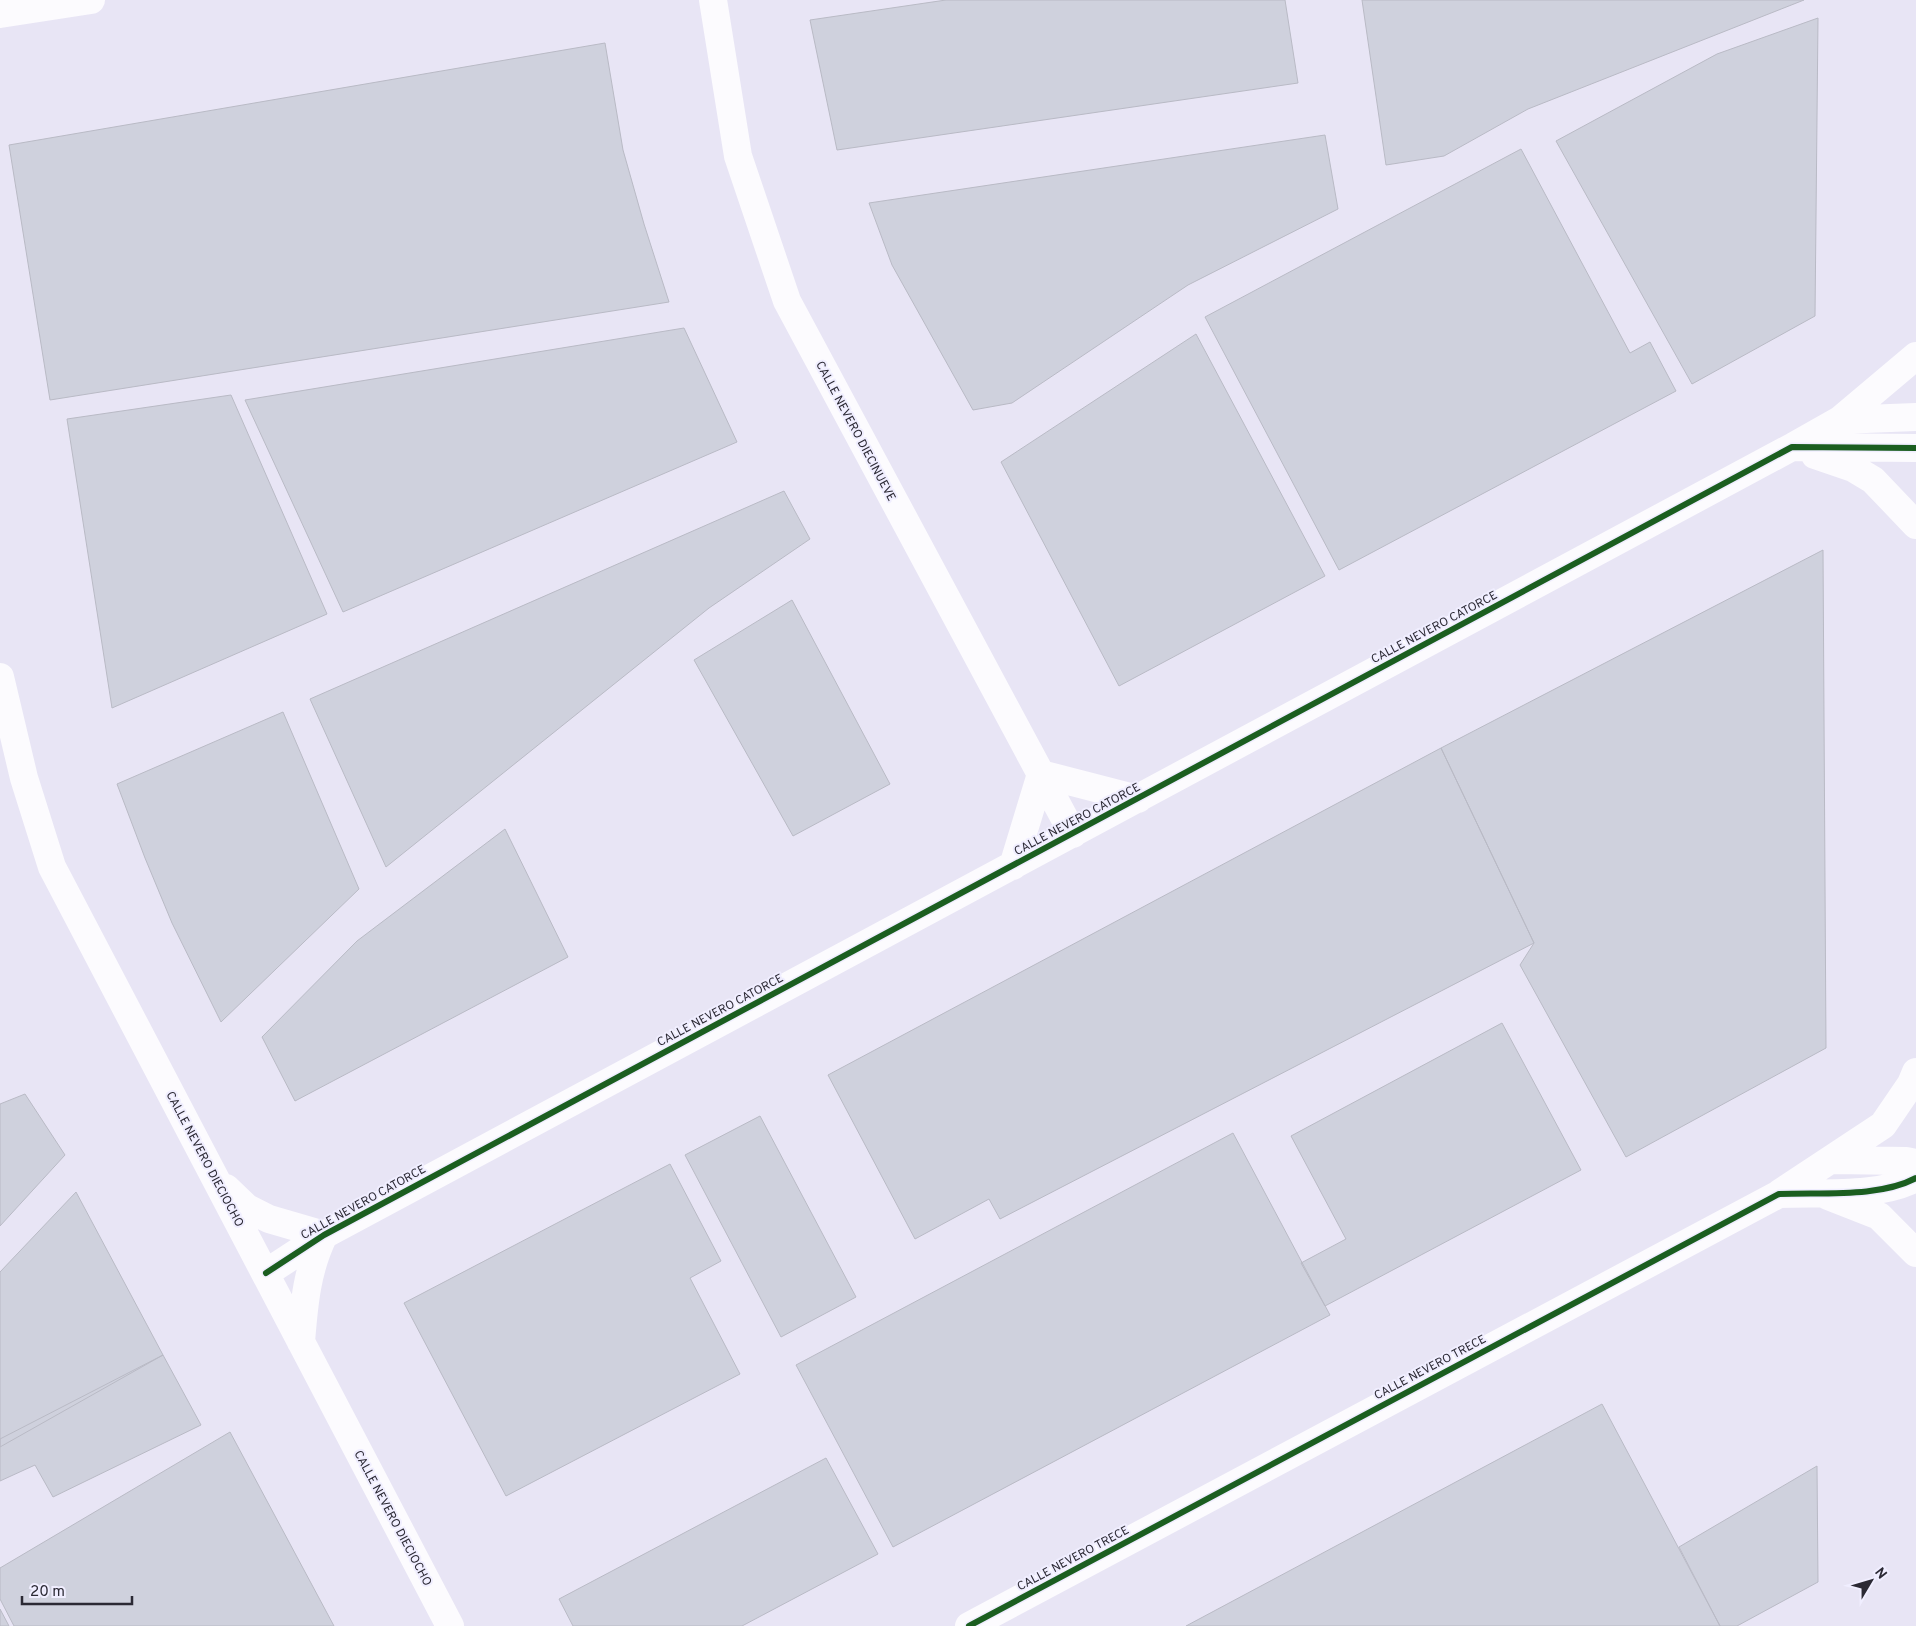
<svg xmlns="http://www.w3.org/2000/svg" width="1916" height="1626" viewBox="0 0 1916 1626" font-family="Overpass,sans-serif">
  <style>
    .building { fill: #cfd1dd; stroke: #b9bac5 }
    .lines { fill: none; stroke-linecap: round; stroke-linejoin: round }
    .minor { stroke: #fcfbfe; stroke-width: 28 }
    .cycleway-casing { stroke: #f0eeff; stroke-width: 9 }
    .cycleway { stroke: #1b5e20; stroke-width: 6 }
    .labels { text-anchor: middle; stroke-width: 4; stroke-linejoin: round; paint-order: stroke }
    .street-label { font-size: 12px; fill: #2b2934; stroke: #f0eeff }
  </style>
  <rect width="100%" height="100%" fill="#e8e5f5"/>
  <path class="building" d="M946,0H1285L1298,83L837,150L810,20Z
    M1362,0H1804L1528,109L1444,156L1386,165Z
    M1818,18L1815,316L1692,384L1556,141L1717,54Z
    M605,43L623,150L644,224L669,302L50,400L9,145Z
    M1325,135L1338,209L1188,285L1012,403L973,410L892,265L869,203Z
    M1521,149L1630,353L1650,342L1676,391L1339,570L1205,317Z
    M684,328L737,442L343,612L245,400Z
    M1196,334L1325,576L1119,686L1001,462Z
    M231,395L327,614L112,708L67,419Z
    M784,491L810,539L709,608L386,867L310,699Z
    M1823,550L1826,1048L1626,1157L1520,965L1534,943L1441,748Z
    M792,600L890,784L793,836L694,660Z
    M283,712L359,889L221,1022L172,923L145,858L117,784Z
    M1441,748L1534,943L1000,1219L989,1199L915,1239L828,1075Z
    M505,829L568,957L295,1101L262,1037L357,941Z
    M1502,1023L1581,1170L1325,1306L1301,1263L1346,1239L1291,1136Z
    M25,1094L65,1155L0,1226V1104Z
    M760,1116L856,1297L781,1337L685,1155Z
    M1233,1133L1330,1315L893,1547L796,1365Z
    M670,1164L721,1261L690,1278L740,1374L506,1496L404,1303Z
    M76,1192L163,1355L0,1447V1272Z
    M163,1355L201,1425L53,1497L35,1465L0,1481V1439Z
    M1602,1404L1720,1626H1186Z
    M230,1432L334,1626H14L0,1599V1568Z
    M826,1458L878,1554L742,1626H573L559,1599Z
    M1817,1466L1818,1582L1737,1626H1720L1679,1547Z
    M0,1609L9,1626H0Z"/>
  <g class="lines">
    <path class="minor" d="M713,0L738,156L787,301L1073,834
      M0,14L91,0
      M1840,420L1916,356
      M1794,446L1840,420L1916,417
      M1815,455L1853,468L1873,480L1916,525
      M0,677L24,778L52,867L450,1626
      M1013,866L1041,774L1138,799
      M1833,1160L1906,1161L1916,1163
      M226,1188L247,1208L269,1219L324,1235
      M1780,1193L1883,1125L1911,1084L1916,1072
      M1828,1196L1879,1216L1916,1253
      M266,1273L324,1235L1792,447L1916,448
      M301,1342C304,1304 307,1269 324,1235
      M969,1626L1779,1194C1821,1192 1879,1198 1916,1178"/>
    <defs>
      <path id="cycleway" d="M266,1273L324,1235L1792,447L1916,448
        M969,1626L1779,1194C1821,1192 1879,1198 1916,1178"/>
    </defs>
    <use href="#cycleway" class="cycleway-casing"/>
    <use href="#cycleway" class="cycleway"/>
  </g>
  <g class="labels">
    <g class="street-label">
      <text transform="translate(856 431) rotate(62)" y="4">CALLE NEVERO DIECINUEVE</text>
      <text transform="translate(1434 627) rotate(-28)" y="4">CALLE NEVERO CATORCE</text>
      <text transform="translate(1077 819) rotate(-28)" y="4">CALLE NEVERO CATORCE</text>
      <text transform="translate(720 1010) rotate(-28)" y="4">CALLE NEVERO CATORCE</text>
      <text transform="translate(205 1159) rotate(62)" y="4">CALLE NEVERO DIECIOCHO</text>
      <text transform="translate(363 1202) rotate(-29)" y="4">CALLE NEVERO CATORCE</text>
      <text transform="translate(1430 1367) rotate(-28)" y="4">CALLE NEVERO TRECE</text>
      <text transform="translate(393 1518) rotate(62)" y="4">CALLE NEVERO DIECIOCHO</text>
      <text transform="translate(1073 1558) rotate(-28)" y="4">CALLE NEVERO TRECE</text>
    </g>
  </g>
  <g transform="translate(1871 1581) rotate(52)" stroke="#f0eeff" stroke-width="4" paint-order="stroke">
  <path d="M0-4L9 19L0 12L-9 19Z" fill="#2b2934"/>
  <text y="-8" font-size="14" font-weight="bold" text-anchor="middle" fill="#2b2934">N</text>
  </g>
  <path d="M22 1596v8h110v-8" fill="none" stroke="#2b2934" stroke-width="2.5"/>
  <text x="30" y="1596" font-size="15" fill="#2b2934" stroke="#f0eeff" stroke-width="4" paint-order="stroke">20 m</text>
</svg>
